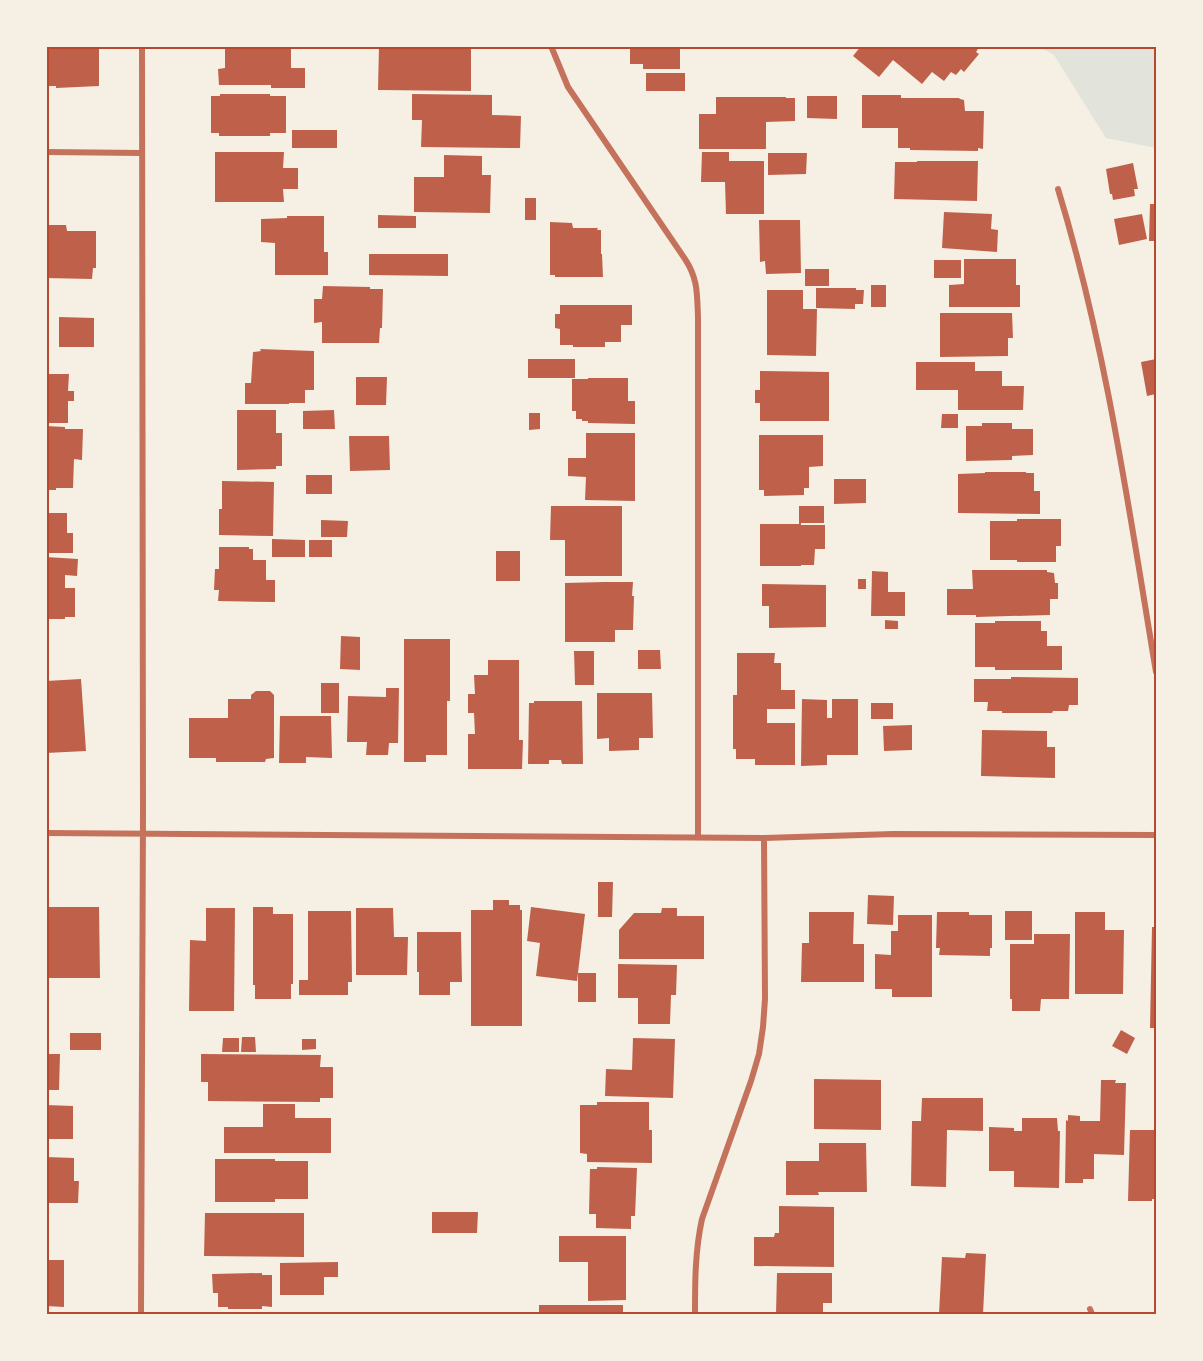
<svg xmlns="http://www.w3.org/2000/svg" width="1203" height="1361" viewBox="0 0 1203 1361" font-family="'IBM Plex Sans',sans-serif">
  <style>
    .green { fill: #e2e4dc }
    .building { fill: #bf614a }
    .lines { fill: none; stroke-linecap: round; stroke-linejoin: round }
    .minor { stroke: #c5725c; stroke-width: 6 }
    .neatline { fill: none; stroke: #b5482f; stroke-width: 2 }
  </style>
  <rect width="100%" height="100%" fill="#f6efe4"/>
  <path class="green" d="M1040,47H1156V148L1106,138L1054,55Z"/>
  <path class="building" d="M46,46H99V86L56,88V86H46Z
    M225,46H291V68H305V88H271V85H219L218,69L225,68Z
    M379,46H471V91L378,90Z
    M630,46H680V69H643V64H630Z
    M861,46H980L976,52L979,54L964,72L961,69L956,75L951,72L944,81L932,72L922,84L893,60L879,77L853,56Z
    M646,73H685V91H646Z
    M220,94H270V96H286V133H270V136H219V133H211V96H220Z
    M412,94L492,95V115L521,116L520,148L421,147L422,120H412Z
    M862,95H901V98H959L960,99L964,100L965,111H984L983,149L978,148V151L910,150V148H898V128H862Z
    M807,96H837V119L807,118Z
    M716,97H786V98H795V121L766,122V149H699V114H716Z
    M292,130H337V148H292Z
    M215,152H284L283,168H298V189H283L284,202H215Z
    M702,152H729V161H764V214H726L725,182H701Z
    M768,153H807L806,174L768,175Z
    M444,155L482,156V175H491L490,213L414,212V177H444Z
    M917,161H978L977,201L894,199L895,162H917Z
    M1133,163L1138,189H1134L1135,196L1113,200L1112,194H1110L1106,169Z
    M525,198H536V220H525Z
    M1150,204H1156V241H1149Z
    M944,212L992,214L991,229L998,230L997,252L942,248Z
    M1142,214L1147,239L1119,245L1114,219Z
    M378,215L416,216V228H378Z
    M287,216H324V252H328V275H275V243L261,242V219L287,218Z
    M759,220H800L801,273L766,274L765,261L760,262Z
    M550,222L572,223L573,228H598L597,230H601V254H602L603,277H555V275H550Z
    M46,225H66L67,231H96V268H93L92,279L46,278Z
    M369,254H448V276L369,275Z
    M964,259H1016V285H1020V307H949V285L964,284Z
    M934,260H961V278H934Z
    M805,269H829V286H805Z
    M871,285H886V307H871Z
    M323,286L370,287V289H383L382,328H380L379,343H322V322L314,323V299H322Z
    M816,288H856V290H864L863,304H855V309L816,308Z
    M767,290H803V309H817L816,356L767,355Z
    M560,305H632V325H621V342H605V347H573V345H560V329L555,328V314H560Z
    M940,313H1012L1013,338H1008V356L940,357Z
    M59,317L94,318V347H59Z
    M260,349L314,351V390H305V403H289V404H245V383H251L253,352L261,351Z
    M528,359H575V378H528Z
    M1156,359V394L1147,396L1141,362Z
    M916,362H975V371H1002V386H1024L1023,410H958V390H916Z
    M760,371L829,372V421H760V403H755V390H760Z
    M46,374H69L68,391H74V401H68V423H46Z
    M356,377H387L386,405H356Z
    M588,378H628V401H635V424L588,423V421H582V419H576V411H572V379H588Z
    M237,410H276V433H282V466H276V469L237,470Z
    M334,410L335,429H303V411Z
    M529,413H540V429L529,430Z
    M942,414H958V428H941Z
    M982,423H1012V429H1033V455L1012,456V460L966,461V426H982Z
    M46,426L65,427V429H83L82,460L74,459L73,488H56V490H46Z
    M586,433H635V501L585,500L586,477L568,476V458H586Z
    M759,435H823V466L809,467V488H804V495L764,496V490H759Z
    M349,436H389L390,470L350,471Z
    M985,472H1026V473H1034V491H1040V514L958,513V474L985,473Z
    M306,475H332V494H306Z
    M834,479H866V503L834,504Z
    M222,481L274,482L273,536L219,535V509H222Z
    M551,506H622V576H565V540H550Z
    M799,506H824V523H801V525H825V549H815L814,565H801V566H760V524H799Z
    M46,513H67V533H73V553H46Z
    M1017,519H1061V546H1056V562H1017V560H990V521H1017Z
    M321,520L348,521L347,537H321Z
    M272,539L305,540V557H272Z
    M309,540H332V557H309Z
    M219,547H249V549H253V560H266V580H275V602L218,601L219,590H214L215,569H219Z
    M496,551H520V581H496Z
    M46,557L78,559L77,576L65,575V588H75V617H65V619H46Z
    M972,570H1047V572L1054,573L1055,583H1058V599H1050V615L976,617V615H947V589H973Z
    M872,571L888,572V592H905V616H871Z
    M858,579H866V589H858Z
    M604,582H633L632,596H634L633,630H615V642H565V583Z
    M762,584L826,585V627L769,628V606H762Z
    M885,620L898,621V629H885Z
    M995,621H1041V631H1047V646H1062V670H995V667H975V623H995Z
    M341,636L360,637V670L340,669Z
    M404,639H450V701H447V755H426V762H404Z
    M638,650H660L661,669H638Z
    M574,651H594V685H575Z
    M737,653H775L774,663H781V690H795V709H767V723H795V765H755V759H736V749H733V695H737Z
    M488,660H519V740H523L522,769H468V734H475L474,713H468V694H475L474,675H488Z
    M1011,677L1078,678V705H1069L1068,711H1053L1052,713H1002V711H987L988,702H974V679H1011Z
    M81,679L86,751L46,753V681Z
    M321,683H339V713H321Z
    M386,688H399L398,743H389L388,755H366L367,742H347L348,696L386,697Z
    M256,691H270L274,695V758L266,759L265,762H216V758H189V718H228V699H251V695Z
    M597,693H652L653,738H639V750L609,751V738L597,739Z
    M802,699L827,700V718H832V699H858V755H827V765L801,766Z
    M534,701H582L583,764H562L561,760H549V764H528L529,703H534Z
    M871,703H893V719H871Z
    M280,716H331L332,758L306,757V763H279Z
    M912,725V750L884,751L883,726Z
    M982,730L1047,731V747H1055V778L981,776Z
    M598,882H613L612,917H598Z
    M868,895L894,896L893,925L867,924Z
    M493,900H509V905H520V910H522V1026H471V910H493Z
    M49,907H99L100,978H49Z
    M253,907H273V914H293V984H291V999H255V985H253Z
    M531,907L585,914L577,981L536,976L540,943L527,941Z
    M206,908H235L234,1011H189L190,940L206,941Z
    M356,908H393L394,937H408L407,975H356Z
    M662,908H677V916H704V959H619V930L634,913H661Z
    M308,911H351L352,982H348V995H299V980H308Z
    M1005,911H1032V940H1005Z
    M809,912H854L853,944H864V982H801L802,943H809Z
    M937,912H969V915H992V948H990V956L939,955L940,948H936Z
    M1075,912H1105V930H1124L1123,994H1075Z
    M898,915H932V997H892V989H875V954L891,955V931H898Z
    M1152,927H1156V1028H1150Z
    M417,932H461L462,982H450V995H419V972H417Z
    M1034,934H1070L1069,999H1041L1040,1011H1012V999H1010V944H1034Z
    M618,964L677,965L676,995H671L670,1024H638V998H618Z
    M578,973H596V1002H578Z
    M1121,1030L1135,1038L1127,1054L1112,1046Z
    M70,1033H101V1050H70Z
    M242,1037H255L256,1052H241Z
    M223,1038H239V1052H222Z
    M633,1038L675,1039L673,1098L605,1096L606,1069L632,1070Z
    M302,1039H316V1049L302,1050Z
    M46,1054H60L59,1090H46Z
    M201,1054L321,1055L320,1067H333V1098H320V1102L208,1101V1082H201Z
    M814,1079L881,1080V1130L814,1129Z
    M1101,1080H1116L1115,1083H1126L1124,1155L1094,1154V1179H1083V1183H1065L1066,1120L1068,1121V1115L1080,1116V1121H1100Z
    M922,1098H983V1131L947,1130L946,1187L911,1186L912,1121H921Z
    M597,1102H649V1130H652V1163L587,1162V1154L580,1153V1105H597Z
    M263,1104H295V1118H331V1153H224V1127H263Z
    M46,1105L73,1106V1139H46Z
    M1022,1118H1057L1058,1131H1060L1059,1188L1014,1187V1171H989V1127L1014,1128V1131H1022Z
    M1130,1130H1156V1199H1152V1201H1128Z
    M819,1143H866L867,1192H818L819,1195H786V1161H819Z
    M46,1157L74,1158V1181H79L78,1203H46Z
    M215,1159H275V1161H308V1199H275V1202H215Z
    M597,1167L637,1168L635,1216H631V1229L596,1228V1214H589L590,1169H597Z
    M779,1206L834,1207V1267L754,1266V1237H774L775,1233H779Z
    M432,1212H478L477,1233H432Z
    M205,1213H304V1257L204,1256Z
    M559,1236H626V1300L588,1301V1262H559Z
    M966,1253L986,1254L983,1314H939L942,1257L965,1258Z
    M46,1260H64V1307L46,1306Z
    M338,1262V1277H324V1295H280V1263Z
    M262,1273V1275H272V1307L262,1306V1309H228V1307H218V1293H213L212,1274Z
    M777,1273H832V1303H823V1314H776Z
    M539,1305H623V1314H539Z"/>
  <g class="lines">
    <path class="minor" d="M551,46L568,87L685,259C698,279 697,293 698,317V837
      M46,152L142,153
      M1058,189C1106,346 1129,510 1156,672
      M46,833L764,838L893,834L1156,835
      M1090,1309L1092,1314
      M141,1314L143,812L142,46
      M695,1314C695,1282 695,1251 702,1219L751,1081L759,1054L763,1027L765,999L764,838"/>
  </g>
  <rect width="1203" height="1361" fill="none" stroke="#f6efe4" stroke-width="96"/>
  <rect x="48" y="48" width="1107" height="1265" class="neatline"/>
</svg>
